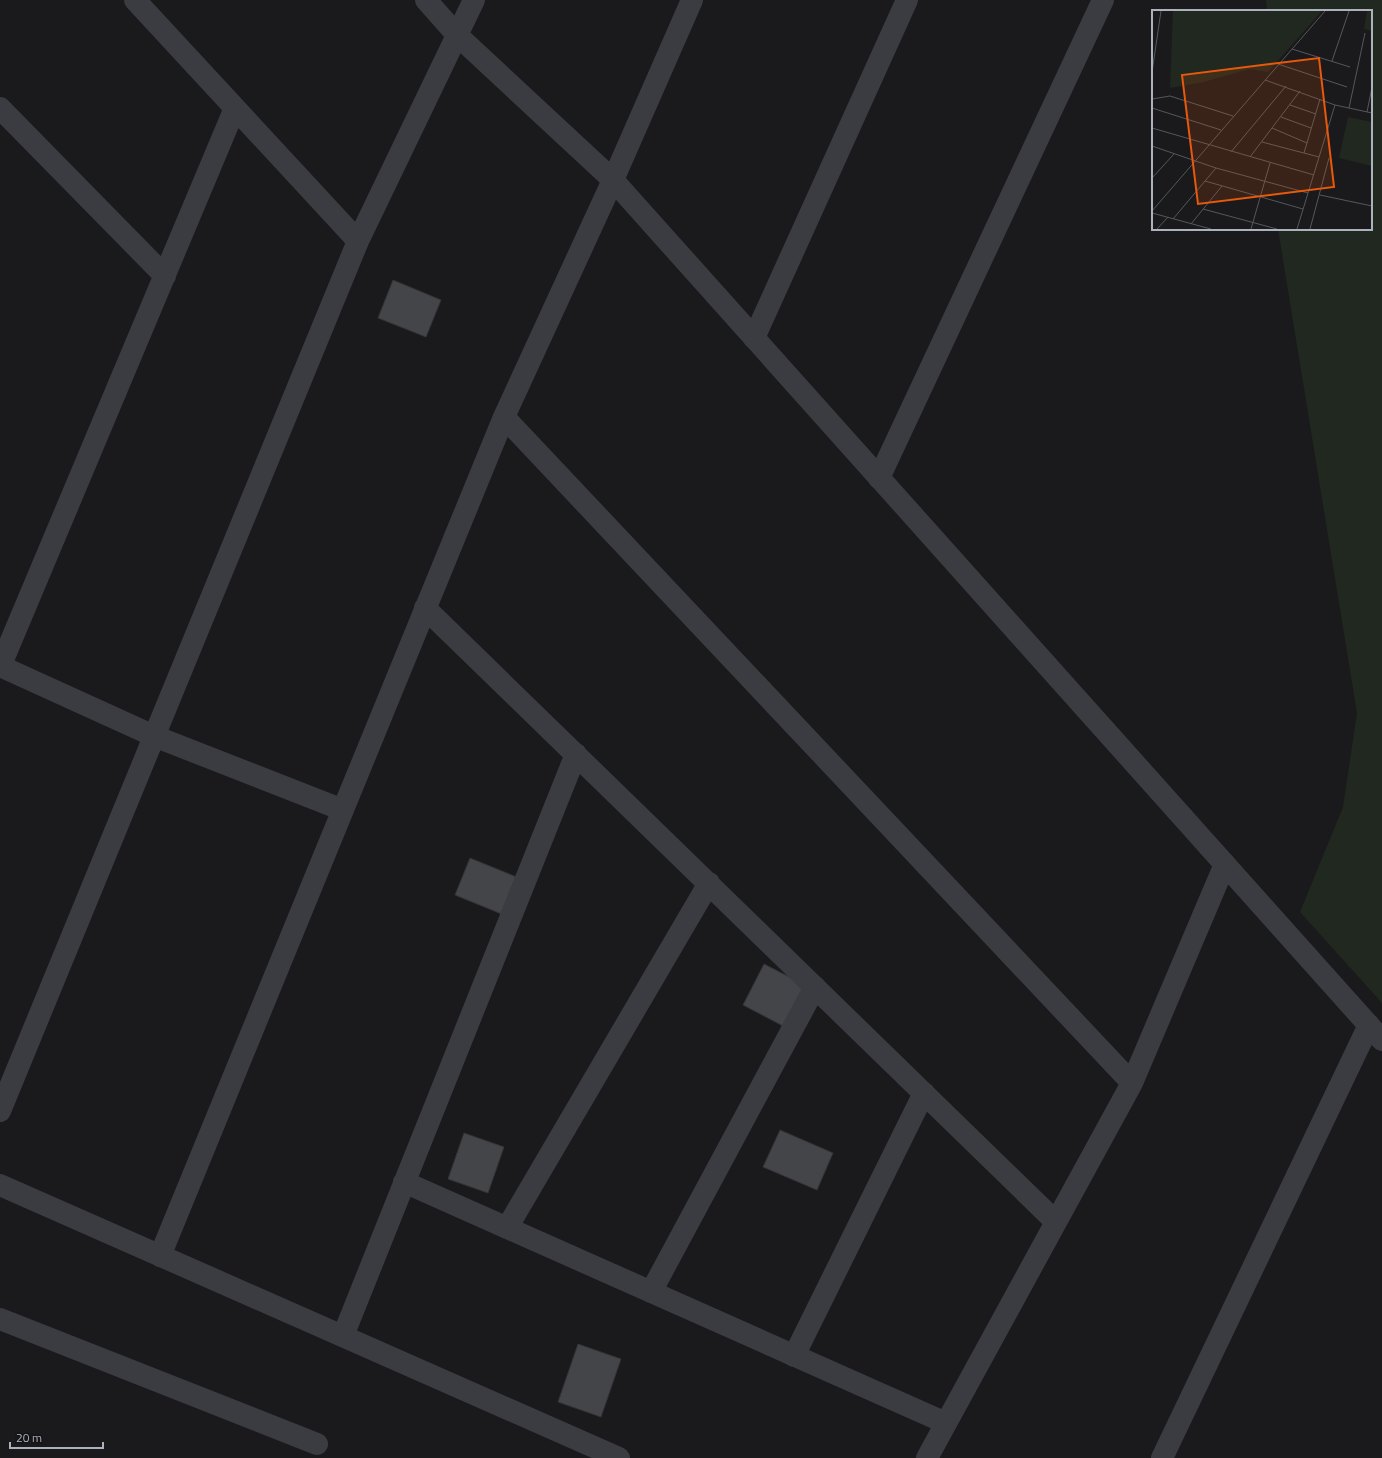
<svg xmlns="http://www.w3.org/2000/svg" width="1382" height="1458" viewBox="0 0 1382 1458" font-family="'Titillium Web',sans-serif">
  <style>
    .green { fill: #202820 }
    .building { fill: #444549; stroke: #343438 }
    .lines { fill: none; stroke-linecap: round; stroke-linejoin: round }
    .minor { stroke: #3b3c41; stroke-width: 22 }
    .tertiary { stroke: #3b3c41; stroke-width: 22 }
    .inset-road { fill: none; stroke: #54575c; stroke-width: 1 }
    .view { fill: #e8590c; fill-opacity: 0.15; stroke: #e8590c; stroke-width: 2 }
    .inset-edge { fill: none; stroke: #acb2bc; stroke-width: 2 }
  </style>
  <rect width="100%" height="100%" fill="#1a1a1c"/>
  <path class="green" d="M1266,0H1382V1003L1300,912L1343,807L1357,713L1278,229H1371V11H1267Z"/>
  <path class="building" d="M393,280L441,300L426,337L378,318Z
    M470,858L519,878L504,915L455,895Z
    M764,964L805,985L783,1026L743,1005Z
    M780,1130L833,1153L817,1190L763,1167Z
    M464,1133L504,1147L488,1193L448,1179Z
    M578,1344L621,1359L601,1417L558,1402Z"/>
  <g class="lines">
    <path class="minor" d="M135,0L358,241
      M0,108L165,276
      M754,338L907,0
      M504,417L1132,1083
      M879,478L1103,0
      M425,608L1056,1222
      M0,666L154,736L343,810
      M0,667L235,108
      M0,1111L358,241L474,0
      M404,1182L946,1423
      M0,1185L619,1458
      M507,1228L709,883
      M160,1256L504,417L613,180L692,0
      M651,1292L815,987
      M0,1319L317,1444
      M343,1336L576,754
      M794,1356L924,1093
      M927,1458L1132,1083L1225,864
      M1162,1458L1369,1025"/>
    <path class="tertiary" d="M426,0L457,35L613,180L1382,1040"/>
  </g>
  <g transform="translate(1152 10)">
    <rect width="220" height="220" fill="#1a1a1c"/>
    <path d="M21,1H170L116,62L97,59L52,72L18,78ZM215,1H220V21L212,19ZM196,107L220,112V156L187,148Z" fill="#202820"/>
    <path class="inset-road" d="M140,39L198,57M180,51L197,1M126,54L195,77M0,62L9,1M113,70L183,95L145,219M0,89L18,86L81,106M138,95L164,104M183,95L220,103M0,98L69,120M197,98L213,23M215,102L220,77M129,107L159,118M0,118L162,165M120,118L155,133M110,132L167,147M0,136L64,158L156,183M79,142L134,76M152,143L168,89M98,147L148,81M0,168L22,144M53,171L151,199M168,185L220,196M51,199L125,219M0,201L173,1M0,203L59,219M21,209L64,158M39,214L70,176M5,219L16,207M99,219L118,153M158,219L177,148"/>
    <path class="view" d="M167,48L182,177L46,194L30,65Z"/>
    <rect width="220" height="220" class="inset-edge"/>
  </g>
  <path d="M10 1442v6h93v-6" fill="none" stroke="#acb2bc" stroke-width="2"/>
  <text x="16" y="1442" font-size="12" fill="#acb2bc" stroke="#151517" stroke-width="3" paint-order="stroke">20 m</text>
</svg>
